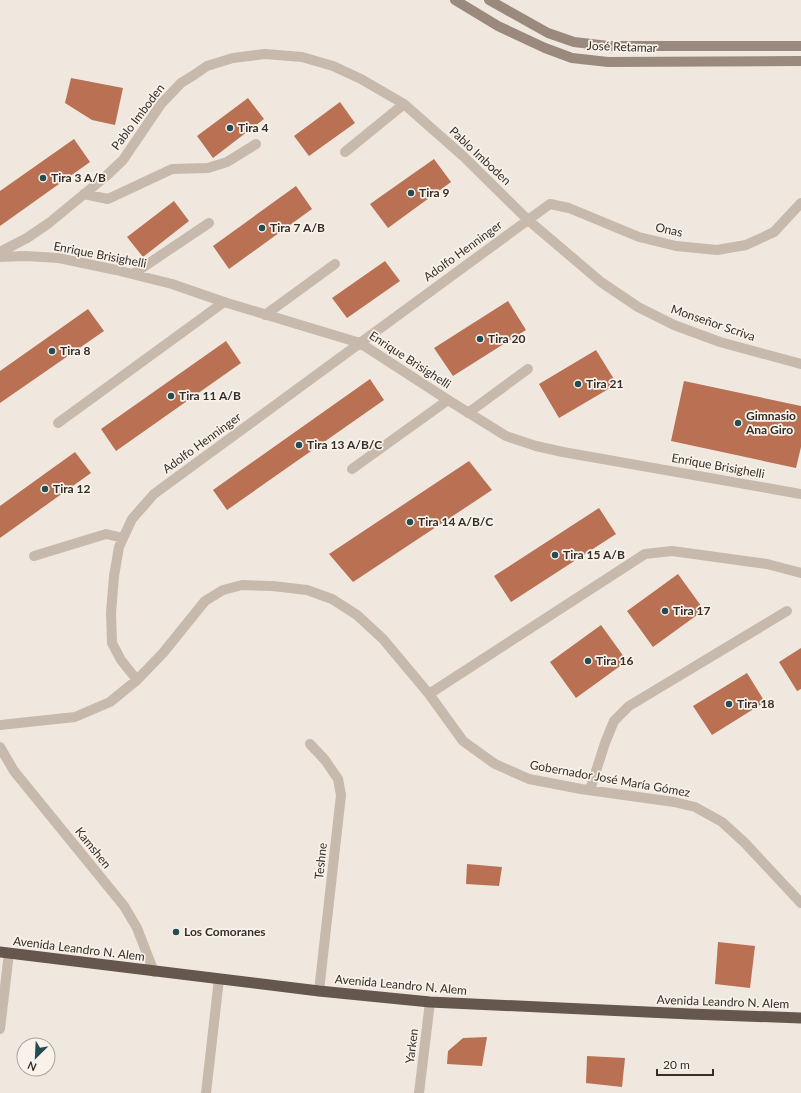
<svg xmlns="http://www.w3.org/2000/svg" width="801" height="1093" viewBox="0 0 801 1093" font-family="Lato,sans-serif">
  <style>
    .building { fill: #b97053 }
    .lines { fill: none; stroke-linecap: round; stroke-linejoin: round }
    .service { stroke: #c7b9ab; stroke-width: 10 }
    .minor { stroke: #c7b9ab; stroke-width: 10 }
    .secondary { stroke: #9a897d; stroke-width: 10 }
    .trunk { stroke: #66574e; stroke-width: 11 }
    .poi-dot { fill: #234d52; stroke: #f8f2ea; stroke-width: 1.5 }
    .labels { text-anchor: middle; stroke-width: 3.5; stroke-linejoin: round; paint-order: stroke }
    .street-label { font-size: 12px; fill: #352e29; stroke: #f8f2ea }
    .poi-label { font-size: 12px; font-weight: bold; fill: #352e29; stroke: #f8f2ea; text-anchor: start }
  </style>
  <rect width="100%" height="100%" fill="#f0e8de"/>
  <path class="building" d="M71,78L123,88L115,125L92,120L65,103Z
    M248,98L264,119L213,158L197,136Z
    M340,102L355,123L309,156L294,136Z
    M74,139L90,162L0,226V191Z
    M434,159L451,182L388,228L370,204Z
    M296,186L312,209L229,269L213,246Z
    M174,201L189,221L143,257L127,237Z
    M385,261L400,281L347,318L332,298Z
    M508,301L526,330L453,376L434,348Z
    M88,309L104,331L0,403V371Z
    M226,341L241,363L116,451L101,429Z
    M596,350L617,384L559,418L539,384Z
    M370,379L384,400L227,510L213,490Z
    M684,381L801,406V447L796,468L671,441Z
    M75,452L91,473L0,538V506Z
    M469,461L492,490L353,582L329,554Z
    M599,508L616,534L511,602L494,576Z
    M678,574L704,610L653,647L627,611Z
    M601,625L627,661L576,698L550,662Z
    M801,648V689L797,691L779,662Z
    M747,673L765,702L712,735L693,706Z
    M467,864L502,867L499,886L466,884Z
    M718,942L755,946L750,988L715,984Z
    M487,1037L482,1066L447,1064L448,1051L463,1038Z
    M587,1056L625,1058L622,1087L586,1083Z"/>
  <g class="lines">
    <path class="service" d="M58,423L224,302
      M352,469L448,400"/>
    <path class="minor" d="M345,152L404,104
      M84,194L108,199L172,169L208,168L227,162L256,144
      M0,252L27,238L49,223L105,177L123,160L161,104L181,83L194,75L207,66L233,58L265,54L302,57L333,66L361,79L404,104L463,156L528,220L601,282L638,307L674,325L720,342L801,364
      M0,257L25,256L59,258L116,270L172,284L224,302L360,343L448,400L506,436L536,446L563,452L801,494
      M133,274L209,223
      M265,315L335,264
      M468,413L528,369
      M34,556L106,534L123,538
      M137,680L121,660L112,643L111,613L114,576L119,547L132,519L154,494L528,220L550,204L569,208L639,237L676,246L717,250L746,245L774,232L801,203
      M429,694L645,554L672,551L767,564L801,573
      M0,725L75,717L110,702L137,680L163,653L205,601L223,590L242,585L272,586L307,590L332,599L357,615L383,639L429,694L463,741L495,764L529,779L581,789L674,802L695,807L722,822L745,843L801,903
      M310,744L325,760L338,779L341,795L319,991
      M0,747L14,771L124,906L137,928L154,972
      M590,790L605,743L614,721L629,706L787,611
      M0,1029L9,953
      M206,1093L219,979
      M419,1093L430,1002"/>
    <path class="secondary" d="M455,0L498,26L545,48L572,58L608,62L801,61
      M489,0L548,33L574,42L608,46H801"/>
    <path class="trunk" d="M0,952L319,991L430,1002L690,1014L801,1018"/>
  </g>
  <g class="poi-dot">
    <circle cx="230" cy="128" r="4"/>
    <circle cx="43" cy="178" r="4"/>
    <circle cx="411" cy="193" r="4"/>
    <circle cx="262" cy="228" r="4"/>
    <circle cx="480" cy="339" r="4"/>
    <circle cx="52" cy="351" r="4"/>
    <circle cx="578" cy="384" r="4"/>
    <circle cx="171" cy="396" r="4"/>
    <circle cx="738" cy="423" r="4"/>
    <circle cx="299" cy="445" r="4"/>
    <circle cx="45" cy="489" r="4"/>
    <circle cx="410" cy="522" r="4"/>
    <circle cx="555" cy="555" r="4"/>
    <circle cx="665" cy="611" r="4"/>
    <circle cx="588" cy="661" r="4"/>
    <circle cx="729" cy="704" r="4"/>
    <circle cx="176" cy="932" r="4"/>
  </g>
  <g class="labels">
    <g class="street-label">
      <text transform="translate(622 47) rotate(2)" y="4">José Retamar</text>
      <text transform="translate(138 117) rotate(-53)" y="4">Pablo Imboden</text>
      <text transform="translate(480 156) rotate(43)" y="4">Pablo Imboden</text>
      <text transform="translate(669 230) rotate(12)" y="4">Onas</text>
      <text transform="translate(463 251) rotate(-36)" y="4">Adolfo Henninger</text>
      <text transform="translate(100 255) rotate(11)" y="4">Enrique Brisighelli</text>
      <text transform="translate(713 323) rotate(19)" y="4">Monseñor Scriva</text>
      <text transform="translate(410 360) rotate(33)" y="4">Enrique Brisighelli</text>
      <text transform="translate(202 443) rotate(-36)" y="4">Adolfo Henninger</text>
      <text transform="translate(718 466) rotate(10)" y="4">Enrique Brisighelli</text>
      <text transform="translate(610 779) rotate(10)" y="4">Gobernador José María Gómez</text>
      <text transform="translate(93 848) rotate(51)" y="4">Kamshen</text>
      <text transform="translate(321 861) rotate(-84)" y="4">Teshne</text>
      <text transform="translate(79 949) rotate(7)" y="4">Avenida Leandro N. Alem</text>
      <text transform="translate(401 985) rotate(5)" y="4">Avenida Leandro N. Alem</text>
      <text transform="translate(723 1002) rotate(2)" y="4">Avenida Leandro N. Alem</text>
      <text transform="translate(412 1046) rotate(-83)" y="4">Yarken</text>
    </g>
    <g class="poi-label">
      <text x="238" y="132">Tira 4</text>
      <text x="51" y="182">Tira 3 A/B</text>
      <text x="419" y="197">Tira 9</text>
      <text x="270" y="232">Tira 7 A/B</text>
      <text x="488" y="343">Tira 20</text>
      <text x="60" y="355">Tira 8</text>
      <text x="586" y="388">Tira 21</text>
      <text x="179" y="400">Tira 11 A/B</text>
      <text x="746" y="420">Gimnasio<tspan x="746" dy="14">Ana Giro</tspan></text>
      <text x="307" y="449">Tira 13 A/B/C</text>
      <text x="53" y="493">Tira 12</text>
      <text x="418" y="526">Tira 14 A/B/C</text>
      <text x="563" y="559">Tira 15 A/B</text>
      <text x="673" y="615">Tira 17</text>
      <text x="596" y="665">Tira 16</text>
      <text x="737" y="708">Tira 18</text>
      <text x="184" y="936">Los Comoranes</text>
    </g>
  </g>
  <g transform="translate(36 1057) rotate(204)"><circle r="19" fill="#f8f2ea" stroke="#aaa49d"/>
  <path d="M0-3L7 15L0 10L-7 15Z" fill="#234d52"/>
  <text y="-6" font-size="11" font-weight="bold" text-anchor="middle" fill="#352e29">N</text>
  </g>
  <path d="M657 1069v6h56v-6" fill="none" stroke="#352e29" stroke-width="2"/>
  <text x="663" y="1069" font-size="12" fill="#352e29" stroke="#f8f2ea" stroke-width="3" paint-order="stroke">20 m</text>
</svg>
